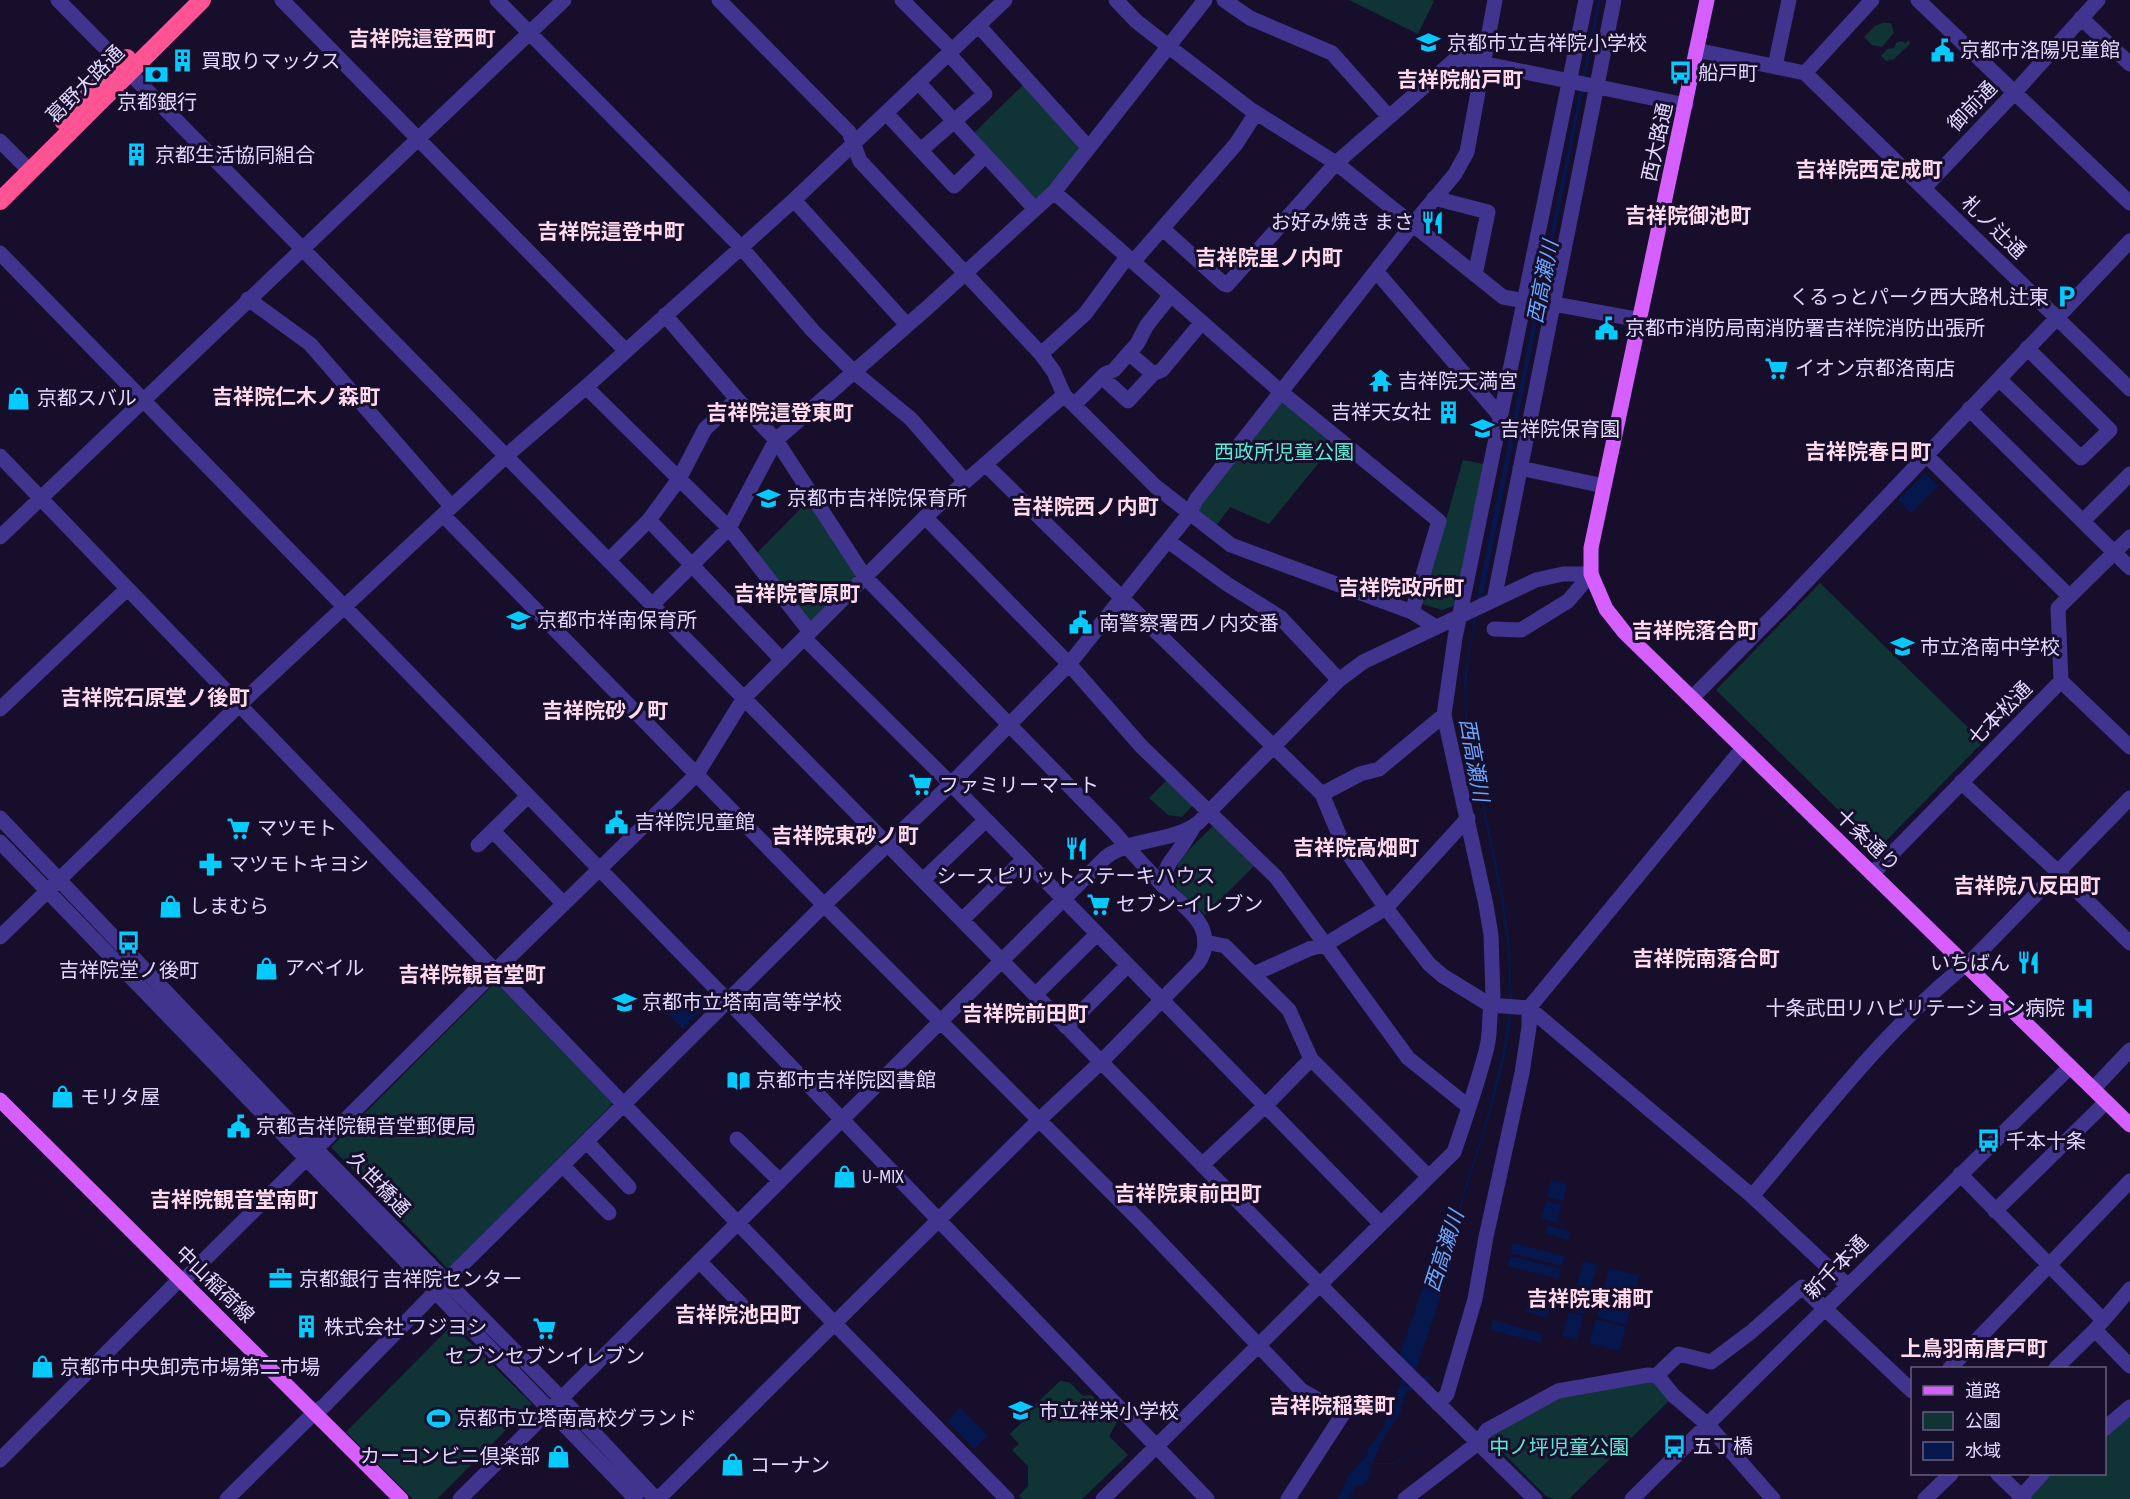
<svg xmlns="http://www.w3.org/2000/svg" width="2130" height="1499" viewBox="0 0 2130 1499" font-family="'Sofia Sans Condensed','Noto Sans JP',sans-serif">
  <style>
    .green { fill: #103336 }
    .water { fill: #05174d }
    .lines { fill: none; stroke-linecap: round; stroke-linejoin: round }
    .river { stroke: #05174d; stroke-width: 20 }
    .minor { stroke: #41348f; stroke-width: 15 }
    .major { stroke: #d55fff; stroke-width: 15 }
    .highway { stroke: #ff5393; stroke-width: 18 }
    .labels { text-anchor: middle; stroke-width: 6; stroke-linejoin: round; paint-order: stroke }
    .poi-label { font-size: 20px; fill: #e1d8ff; stroke: #160e2b; text-anchor: start }
    .street-label { font-size: 20px; fill: #e1d8ff; stroke: #160e2b }
    .park-label { font-size: 20px; fill: #56edd8; stroke: #160e2b }
    .neighbourhood-label { font-size: 21px; font-weight: bold; fill: #ffdaed; stroke: #160e2b }
    .water-label { font-size: 21px; font-style: italic; fill: #66a7ff; stroke: #160e2b }
  </style>
  <rect width="100%" height="100%" fill="#160e2b"/>
  <path class="green" d="M1349,0H1431L1434,1L1418,34Z
    M1883,23H1891L1894,33L1882,47L1872,45L1864,37L1875,26Z
    M1909,40L1910,44L1894,59L1886,61L1881,56L1887,49L1894,48L1896,43L1901,41L1905,43Z
    M1025,83L1078,145L1079,151L1037,201L973,134Z
    M1286,402L1334,444L1269,524L1230,507L1217,525L1200,512L1198,506L1279,403Z
    M1463,460L1488,465L1459,604L1442,610L1422,604Z
    M809,500L856,573L854,581L814,621L805,620L756,554Z
    M1820,583L1983,742L1878,849L1716,690Z
    M1169,778L1194,804L1182,817L1168,815L1149,798Z
    M1213,826L1256,864L1205,915C1197,906 1184,898 1177,888C1164,867 1200,840 1213,826Z
    M492,986H499L611,1102V1105L448,1269L331,1147Z
    M452,1325L532,1404L437,1499H413L346,1432Z
    M1653,1380L1670,1400L1569,1499H1553L1546,1496L1491,1441L1492,1432L1562,1397Z
    M1060,1381L1069,1382L1083,1396L1091,1395L1117,1422L1109,1436L1128,1455L1082,1499H1023L1019,1496L1028,1486V1466L1012,1450L1019,1444L1010,1434L1026,1418L1024,1415Z
    M2130,1413V1499H2030V1494L2048,1474H2104L2105,1434Z"/>
  <path class="water" d="M1598,0H1601L1484,590C1471,635 1462,681 1468,728L1504,900L1510,950L1512,997L1510,1028L1504,1061L1490,1114L1448,1249L1413,1352L1404,1386L1430,1375V1380L1406,1392L1401,1408L1402,1410L1379,1447L1374,1461L1370,1463H1393L1455,1432L1394,1464H1370L1373,1467L1370,1470L1371,1475L1363,1485H1357L1347,1499H1338L1348,1476L1367,1455L1369,1445C1381,1439 1386,1420 1389,1408L1394,1405L1413,1341H1417L1488,1114L1505,1042L1510,996L1508,949L1501,899L1465,722L1464,679L1481,577Z
    M1925,473L1939,486L1911,513L1898,500Z
    M697,988L710,1002L683,1029L668,1014Z
    M1551,1180L1567,1184L1563,1201L1547,1197Z
    M1546,1201L1562,1205L1557,1223L1541,1218Z
    M1548,1225L1570,1231L1568,1240L1545,1234Z
    M1513,1243L1565,1256L1562,1266L1510,1253Z
    M1510,1256L1561,1269L1559,1279L1507,1266Z
    M1583,1261L1597,1265L1591,1288L1577,1285Z
    M1609,1268L1639,1276L1633,1299L1603,1292Z
    M1576,1286L1590,1290L1584,1314L1570,1311Z
    M1531,1289L1554,1295L1551,1305L1528,1299Z
    M1603,1294L1632,1301L1626,1325L1597,1317Z
    M1528,1302L1550,1308L1547,1318L1525,1312Z
    M1569,1312L1583,1316L1577,1340L1562,1336Z
    M1596,1319L1626,1327L1619,1351L1589,1343Z
    M1493,1320L1543,1334L1541,1343L1490,1330Z
    M960,1408L988,1436L974,1449L947,1421Z"/>
  <g class="lines">
    <path class="river" d="M1407,1365L1442,1262"/>
    <path class="minor" d="M58,0L1389,1355L1535,1499
      M282,0L626,351
      M497,0L741,247L813,331L854,372L911,419L965,481
      M719,0L849,132L860,161L1041,354L1054,372L1064,395L1155,486L1231,545L1412,612L1436,627
      M902,0L952,50
      M1116,0L1136,21L1168,46L1250,109L1336,163L1503,297L1525,301
      M1224,0L1250,18L1332,53L1389,117
      M1918,0L2130,203
      M2081,18L2130,64
      M978,25L1088,147
      M1696,50L1805,73L2130,389
      M1775,66L1789,0
      M1805,73L1872,0
      M918,82L1035,209
      M886,113L954,186L985,156
      M0,141L30,171
      M921,150L985,94L948,53
      M1924,188L2015,92L2098,0
      M1054,192L1281,392L1439,521L1412,612
      M1434,198L1488,212L1475,275
      M794,200L907,325
      M1163,229L1224,284L1227,285L1336,163L1457,58L1686,105
      M0,253L728,1001L1207,1499
      M1133,262L1236,144L1256,113
      M1376,271L1501,417
      M248,299L310,344L451,506
      M1554,304L1641,320
      M1041,354L1085,314L1127,257
      M1153,374L1162,370L1202,322
      M1102,377L1128,401L1153,374L1129,353
      M1999,379L2081,458L2110,430L2027,348
      M586,387L729,528L810,632
      M1074,405L1105,374L1114,370L1137,344L1147,325L1171,295
      M1969,409L2130,568
      M1926,455L2069,596
      M0,456L835,1324L1007,1499
      M986,465L1322,794L1345,849L1386,908L1429,964L1443,976L1490,1005L1529,1008L1752,1196L1847,1285
      M1520,468L1604,486
      M443,515L824,905L1143,1224L1301,1390L1343,1414L1288,1499
      M925,517L1069,664L1141,746L1276,877L1408,1058L1469,1107
      M649,520L782,660
      M2083,521L2130,474
      M0,537L564,0
      M1168,541L1227,584L1280,617L1339,680
      M609,560L649,520L679,479L705,429L737,399
      M1494,600L1614,0
      M652,605L729,528L776,440L927,308L1054,192L1205,0
      M1494,629L1521,630L1568,601L1591,574
      M804,638L951,784L1381,1224
      M2061,681L2130,747
      M1692,698L1784,605L2130,241
      M0,709L127,589
      M1961,782L2058,872L2130,943
      M1322,794L1360,774L1379,769L1444,715
      M0,818L316,1149L561,1398L656,1499
      M493,831L564,904
      M0,842L636,1499
      M478,845L528,796
      M1872,874L2061,681L2058,608L2130,537
      M923,880L986,820
      M1167,890C1161,868 1170,863 1181,847C1186,840 1190,833 1194,826
      M962,920L1024,859
      M0,937L238,706L506,456L586,387L794,200L1005,0
      M1205,942L1225,946L1289,1010L1311,1059L1429,1177
      M1254,974L1309,949L1326,944L1386,908L1468,818
      M1035,995L1097,934
      M1066,1027L1128,965
      M2093,1089L2130,1050
      M737,1139L780,1181
      M587,1142L629,1187
      M1202,1165L1266,1105L1311,1059
      M563,1166L609,1213
      M1960,1174L2103,1320
      M1752,1196C1822,1114 1888,1025 1974,958L2130,798
      M1995,1211L2106,1102
      M699,1261L741,1304
      M184,1280L496,970L697,774L744,698L925,517L1064,395
      M2095,1330L2130,1366
      M1950,1368L2130,1181
      M2056,1368L2095,1330L2130,1289
      M1656,1376L1679,1354L1711,1362L1751,1332L1802,1287L1912,1391
      M1438,1404L1447,1394L1475,1299L1486,1237L1522,1073L1529,1027V1008L1743,748
      M2104,1429L2130,1407
      M0,1460L180,1279
      M1998,1474L2024,1499
      M227,1499L315,1412L324,1406L445,1282L824,905L951,784L1069,664L1189,514L1196,500L1413,224L1455,174L1467,152L1495,0
      M460,1499L1106,857C1133,837 1171,843 1198,823L1339,680L1363,662L1536,580L1563,574H1591
      M658,1499L1039,1120L1101,1062L1198,963C1206,952 1207,941 1202,928C1195,913 1179,902 1167,890C1149,871 1131,852 1114,832L865,577L776,440L737,399L665,315
      M1103,1499L1454,1152C1466,1117 1478,1083 1487,1047C1491,1031 1488,1013 1493,996L1491,935L1486,905L1444,715L1455,638L1586,0
      M1405,1499L1478,1443L1487,1430L1558,1391L1648,1375L1656,1376L1660,1379L1674,1396L1708,1425L1773,1499
      M1632,1499L2070,1067
      M1925,1499L1951,1474
      M2019,1499L2042,1474"/>
    <path class="major" d="M1707,0L1591,548V574L1606,609L1625,633L2130,1125
      M0,1100L401,1499"/>
    <path class="highway" d="M63,121L127,58
      M0,201L202,0"/>
  </g>
  <defs>
    <symbol id="school-bare" viewBox="-9 -9 18 18"><path d="M0-5L7-2L0 1L-7-2ZM-4 1L0 2.5L4 1V4Q0 6-4 4Z" fill="#04caff" stroke="#160e2b" stroke-width="2.5" paint-order="stroke"/></symbol>
    <symbol id="civic-bare" viewBox="-9 -9 18 18"><path d="M-.6-6.5H3V-4.5H.6V-3L4-1V1h2V6H-6V1h2V-1L-.6-3ZM-1.2 2.5V6h2.4V2.5Z" fill="#04caff" stroke="#160e2b" stroke-width="2.5" paint-order="stroke"/></symbol>
    <symbol id="building-bare" viewBox="-9 -9 18 18"><path d="M-4-6H4V6H1V3H-1V6H-4ZM-2.5-4.3h1.7v1.8h-1.7ZM.8-4.3h1.7v1.8H.8ZM-2.5-1h1.7V.8h-1.7ZM.8-1h1.7V.8H.8Z" fill="#04caff" stroke="#160e2b" stroke-width="2.5" paint-order="stroke"/></symbol>
    <symbol id="bus-bare" viewBox="-9 -9 18 18"><path d="M-5-6H5V4H4V6H2V4H-2V6H-4V4H-5ZM-3.5-4V0h7V-4ZM-3.5 1.2v1.5H-2V1.2ZM2 1.2v1.5H3.5V1.2Z" fill="#04caff" stroke="#160e2b" stroke-width="2.5" paint-order="stroke"/></symbol>
    <symbol id="bank-bare" viewBox="-9 -9 18 18"><path d="M-6-4H6V4H-6ZM0-2.3a2.3 2.3 0 1 0 0 4.6a2.3 2.3 0 1 0 0-4.6Z" fill="#04caff" stroke="#160e2b" stroke-width="2.5" paint-order="stroke"/></symbol>
    <symbol id="restaurant-bare" viewBox="-9 -9 18 18"><path d="M-5-6h1v4h1v-4h1v4h1v-4h1v5L-1.5 .5V6h-2V.5L-5-1ZM5-6V6H3V1.5H1.5Q1.5-4 5-6Z" fill="#04caff" stroke="#160e2b" stroke-width="2.5" paint-order="stroke"/></symbol>
    <symbol id="parking-bare" viewBox="-9 -9 18 18"><path d="M-3.5-5.5H1a3.5 3.5 0 0 1 0 7H-1V5.5H-3.5ZM-1-3.4V-.6H.8a1.4 1.4 0 0 0 0-2.8Z" fill="#04caff" stroke="#160e2b" stroke-width="2.5" paint-order="stroke"/></symbol>
    <symbol id="supermarket-bare" viewBox="-9 -9 18 18"><path d="M-6-5.5h2.5l.6 2H6L4.5 2H-2.5L-4.4-4H-6ZM-1.5 3.2a1.3 1.3 0 1 0 .1 0ZM3 3.2a1.3 1.3 0 1 0 .1 0Z" fill="#04caff" stroke="#160e2b" stroke-width="2.5" paint-order="stroke"/></symbol>
    <symbol id="temple-bare" viewBox="-9 -9 18 18"><path d="M0-6L5-2H3V0L6.5 2.5H4V6H1.5V3h-3V6H-4V2.5H-6.5L-3 0V-2H-5Z" fill="#04caff" stroke="#160e2b" stroke-width="2.5" paint-order="stroke"/></symbol>
    <symbol id="shop-bare" viewBox="-9 -9 18 18"><path d="M-5-2.5h2.3a2.7 3.5 0 0 1 5.4 0H5L5.5 6h-11ZM-1.5-2.5h3a1.5 2.3 0 0 0-3 0Z" fill="#04caff" stroke="#160e2b" stroke-width="2.5" paint-order="stroke"/></symbol>
    <symbol id="pharmacy-bare" viewBox="-9 -9 18 18"><path d="M-2-6h4v4h4v4h-4v4h-4v-4h-4v-4h4Z" fill="#04caff" stroke="#160e2b" stroke-width="2.5" paint-order="stroke"/></symbol>
    <symbol id="hospital-bare" viewBox="-9 -9 18 18"><path d="M-5-5h3v3.5h4V-5h3V5h-3V1.5h-4V5h-3Z" fill="#04caff" stroke="#160e2b" stroke-width="2.5" paint-order="stroke"/></symbol>
    <symbol id="library-bare" viewBox="-9 -9 18 18"><path d="M-6-4Q-3-5.5-.7-3.5V5Q-3 3-6 4ZM6-4Q3-5.5 .7-3.5V5Q3 3 6 4Z" fill="#04caff" stroke="#160e2b" stroke-width="2.5" paint-order="stroke"/></symbol>
    <symbol id="office-bare" viewBox="-9 -9 18 18"><path d="M-6-3h4V-5.5h4V-3h4V5H-6ZM-1-4.5V-3h2v-1.5ZM-6 0V1H6V0Z" fill="#04caff" stroke="#160e2b" stroke-width="2.5" paint-order="stroke"/></symbol>
    <symbol id="stadium-bare" viewBox="-9 -9 18 18"><path d="M0-5a6.5 5 0 1 0 0 10a6.5 5 0 1 0 0-10ZM-3.5-1.8h7v3.6h-7Z" fill="#04caff" stroke="#160e2b" stroke-width="2.5" paint-order="stroke"/></symbol>
  </defs>
  <g fill-rule="evenodd">
    <use href="#school-bare" x="1412" y="26" width="33" height="33"/>
    <use href="#civic-bare" x="1926" y="34" width="33" height="33"/>
    <use href="#building-bare" x="166" y="44" width="33" height="33"/>
    <use href="#bus-bare" x="1664" y="56" width="33" height="33"/>
    <use href="#bank-bare" x="140" y="58" width="33" height="33"/>
    <use href="#building-bare" x="120" y="138" width="33" height="33"/>
    <use href="#restaurant-bare" x="1416" y="206" width="33" height="33"/>
    <use href="#parking-bare" x="2050" y="280" width="33" height="33"/>
    <use href="#civic-bare" x="1590" y="312" width="33" height="33"/>
    <use href="#supermarket-bare" x="1760" y="352" width="33" height="33"/>
    <use href="#temple-bare" x="1364" y="364" width="33" height="33"/>
    <use href="#shop-bare" x="2" y="382" width="33" height="33"/>
    <use href="#building-bare" x="1432" y="396" width="33" height="33"/>
    <use href="#school-bare" x="1466" y="412" width="33" height="33"/>
    <use href="#school-bare" x="752" y="482" width="33" height="33"/>
    <use href="#school-bare" x="502" y="604" width="33" height="33"/>
    <use href="#civic-bare" x="1064" y="606" width="33" height="33"/>
    <use href="#school-bare" x="1886" y="630" width="33" height="33"/>
    <use href="#supermarket-bare" x="904" y="768" width="33" height="33"/>
    <use href="#civic-bare" x="600" y="806" width="33" height="33"/>
    <use href="#supermarket-bare" x="222" y="812" width="33" height="33"/>
    <use href="#restaurant-bare" x="1060" y="832" width="33" height="33"/>
    <use href="#pharmacy-bare" x="194" y="848" width="33" height="33"/>
    <use href="#supermarket-bare" x="1082" y="888" width="33" height="33"/>
    <use href="#shop-bare" x="154" y="890" width="33" height="33"/>
    <use href="#bus-bare" x="112" y="926" width="33" height="33"/>
    <use href="#restaurant-bare" x="2012" y="946" width="33" height="33"/>
    <use href="#shop-bare" x="250" y="952" width="33" height="33"/>
    <use href="#school-bare" x="608" y="986" width="33" height="33"/>
    <use href="#hospital-bare" x="2066" y="992" width="33" height="33"/>
    <use href="#library-bare" x="722" y="1064" width="33" height="33"/>
    <use href="#shop-bare" x="46" y="1080" width="33" height="33"/>
    <use href="#civic-bare" x="222" y="1110" width="33" height="33"/>
    <use href="#bus-bare" x="1972" y="1124" width="33" height="33"/>
    <use href="#shop-bare" x="828" y="1160" width="33" height="33"/>
    <use href="#office-bare" x="264" y="1262" width="33" height="33"/>
    <use href="#building-bare" x="290" y="1310" width="33" height="33"/>
    <use href="#supermarket-bare" x="528" y="1312" width="33" height="33"/>
    <use href="#shop-bare" x="26" y="1350" width="33" height="33"/>
    <use href="#school-bare" x="1004" y="1394" width="33" height="33"/>
    <use href="#stadium-bare" x="422" y="1402" width="33" height="33"/>
    <use href="#bus-bare" x="1658" y="1430" width="33" height="33"/>
    <use href="#shop-bare" x="542" y="1440" width="33" height="33"/>
    <use href="#shop-bare" x="716" y="1448" width="33" height="33"/>
  </g>
  <g class="labels">
    <g class="poi-label">
      <text x="1447" y="50">京都市立吉祥院小学校</text>
      <text x="1960" y="57">京都市洛陽児童館</text>
      <text x="201" y="68">買取りマックス</text>
      <text x="1698" y="80">船戸町</text>
      <text x="157" y="109" text-anchor="middle">京都銀行</text>
      <text x="155" y="162">京都生活協同組合</text>
      <text x="1414" y="229" text-anchor="end">お好み焼き まさ</text>
      <text x="2049" y="304" text-anchor="end">くるっとパーク西大路札辻東</text>
      <text x="1625" y="335">京都市消防局南消防署吉祥院消防出張所</text>
      <text x="1795" y="375">イオン京都洛南店</text>
      <text x="1398" y="388">吉祥院天満宮</text>
      <text x="37" y="405">京都スバル</text>
      <text x="1431" y="419" text-anchor="end">吉祥天女社</text>
      <text x="1500" y="436">吉祥院保育園</text>
      <text x="787" y="505">京都市吉祥院保育所</text>
      <text x="537" y="627">京都市祥南保育所</text>
      <text x="1099" y="630">南警察署西ノ内交番</text>
      <text x="1920" y="654">市立洛南中学校</text>
      <text x="939" y="792">ファミリーマート</text>
      <text x="635" y="829">吉祥院児童館</text>
      <text x="257" y="835">マツモト</text>
      <text x="229" y="871">マツモトキヨシ</text>
      <text x="1076" y="883" text-anchor="middle">シースピリットステーキハウス</text>
      <text x="1116" y="911">セブン-イレブン</text>
      <text x="189" y="913">しまむら</text>
      <text x="2010" y="970" text-anchor="end">いちばん</text>
      <text x="285" y="975">アベイル</text>
      <text x="129" y="977" text-anchor="middle">吉祥院堂ノ後町</text>
      <text x="642" y="1009">京都市立塔南高等学校</text>
      <text x="2065" y="1015" text-anchor="end">十条武田リハビリテーション病院</text>
      <text x="756" y="1087">京都市吉祥院図書館</text>
      <text x="80" y="1104">モリタ屋</text>
      <text x="256" y="1133">京都吉祥院観音堂郵便局</text>
      <text x="2006" y="1148">千本十条</text>
      <text x="862" y="1183">U-MIX</text>
      <text x="299" y="1286">京都銀行 吉祥院センター</text>
      <text x="324" y="1334">株式会社 フジヨシ</text>
      <text x="545" y="1363" text-anchor="middle">セブンセブンイレブン</text>
      <text x="60" y="1374">京都市中央卸売市場第二市場</text>
      <text x="1039" y="1418">市立祥栄小学校</text>
      <text x="457" y="1425">京都市立塔南高校グランド</text>
      <text x="1693" y="1453">五丁橋</text>
      <text x="540" y="1463" text-anchor="end">カーコンビニ倶楽部</text>
      <text x="750" y="1472">コーナン</text>
    </g>
    <g class="street-label">
      <text transform="translate(85 84) rotate(-45)" y="7">葛野大路通</text>
      <text transform="translate(1972 106) rotate(-46)" y="7">御前通</text>
      <text transform="translate(1657 142) rotate(-78)" y="7">西大路通</text>
      <text transform="translate(1994 227) rotate(44)" y="7">札ノ辻通</text>
      <text transform="translate(2000 713) rotate(-45)" y="7">七本松通</text>
      <text transform="translate(1868 840) rotate(44)" y="7">十条通り</text>
      <text transform="translate(379 1184) rotate(46)" y="7">久世橋通</text>
      <text transform="translate(1836 1267) rotate(-45)" y="7">新千本通</text>
      <text transform="translate(215 1284) rotate(44)" y="7">中山稲荷線</text>
    </g>
    <g class="park-label">
      <text x="1284" y="459">西政所児童公園</text>
      <text x="1559" y="1454">中ノ坪児童公園</text>
    </g>
    <g class="neighbourhood-label">
      <text x="422" y="46">吉祥院這登西町</text>
      <text x="1460" y="87">吉祥院船戸町</text>
      <text x="1869" y="177">吉祥院西定成町</text>
      <text x="1688" y="223">吉祥院御池町</text>
      <text x="611" y="239">吉祥院這登中町</text>
      <text x="1269" y="265">吉祥院里ノ内町</text>
      <text x="296" y="404">吉祥院仁木ノ森町</text>
      <text x="780" y="420">吉祥院這登東町</text>
      <text x="1868" y="459">吉祥院春日町</text>
      <text x="1085" y="514">吉祥院西ノ内町</text>
      <text x="1401" y="595">吉祥院政所町</text>
      <text x="797" y="601">吉祥院菅原町</text>
      <text x="1695" y="638">吉祥院落合町</text>
      <text x="155" y="705">吉祥院石原堂ノ後町</text>
      <text x="605" y="718">吉祥院砂ノ町</text>
      <text x="845" y="843">吉祥院東砂ノ町</text>
      <text x="1356" y="855">吉祥院高畑町</text>
      <text x="2027" y="893">吉祥院八反田町</text>
      <text x="1706" y="966">吉祥院南落合町</text>
      <text x="472" y="982">吉祥院観音堂町</text>
      <text x="1025" y="1021">吉祥院前田町</text>
      <text x="1188" y="1201">吉祥院東前田町</text>
      <text x="234" y="1207">吉祥院観音堂南町</text>
      <text x="1590" y="1306">吉祥院東浦町</text>
      <text x="738" y="1322">吉祥院池田町</text>
      <text x="1974" y="1356">上鳥羽南唐戸町</text>
      <text x="1332" y="1413">吉祥院稲葉町</text>
    </g>
    <g class="water-label">
      <text transform="translate(1543 282) rotate(-79)" y="7">西高瀬川</text>
      <text transform="translate(1474 760) rotate(80)" y="7">西高瀬川</text>
      <text transform="translate(1444 1251) rotate(-72)" y="7">西高瀬川</text>
    </g>
  </g>
  <rect x="1911" y="1367" width="195" height="108" fill="#160e2b" stroke="#675f80" stroke-width="1.5"/>
  <rect x="1923" y="1386" width="30" height="9" fill="#d55fff" stroke="#675f80" stroke-width="1.5"/>
  <text x="1965" y="1397" font-size="18" fill="#e1d8ff">道路</text>
  <rect x="1923" y="1412" width="30" height="18" fill="#103336" stroke="#675f80" stroke-width="1.5"/>
  <text x="1965" y="1427" font-size="18" fill="#e1d8ff">公園</text>
  <rect x="1923" y="1442" width="30" height="18" fill="#05174d" stroke="#675f80" stroke-width="1.5"/>
  <text x="1965" y="1457" font-size="18" fill="#e1d8ff">水域</text>
</svg>
